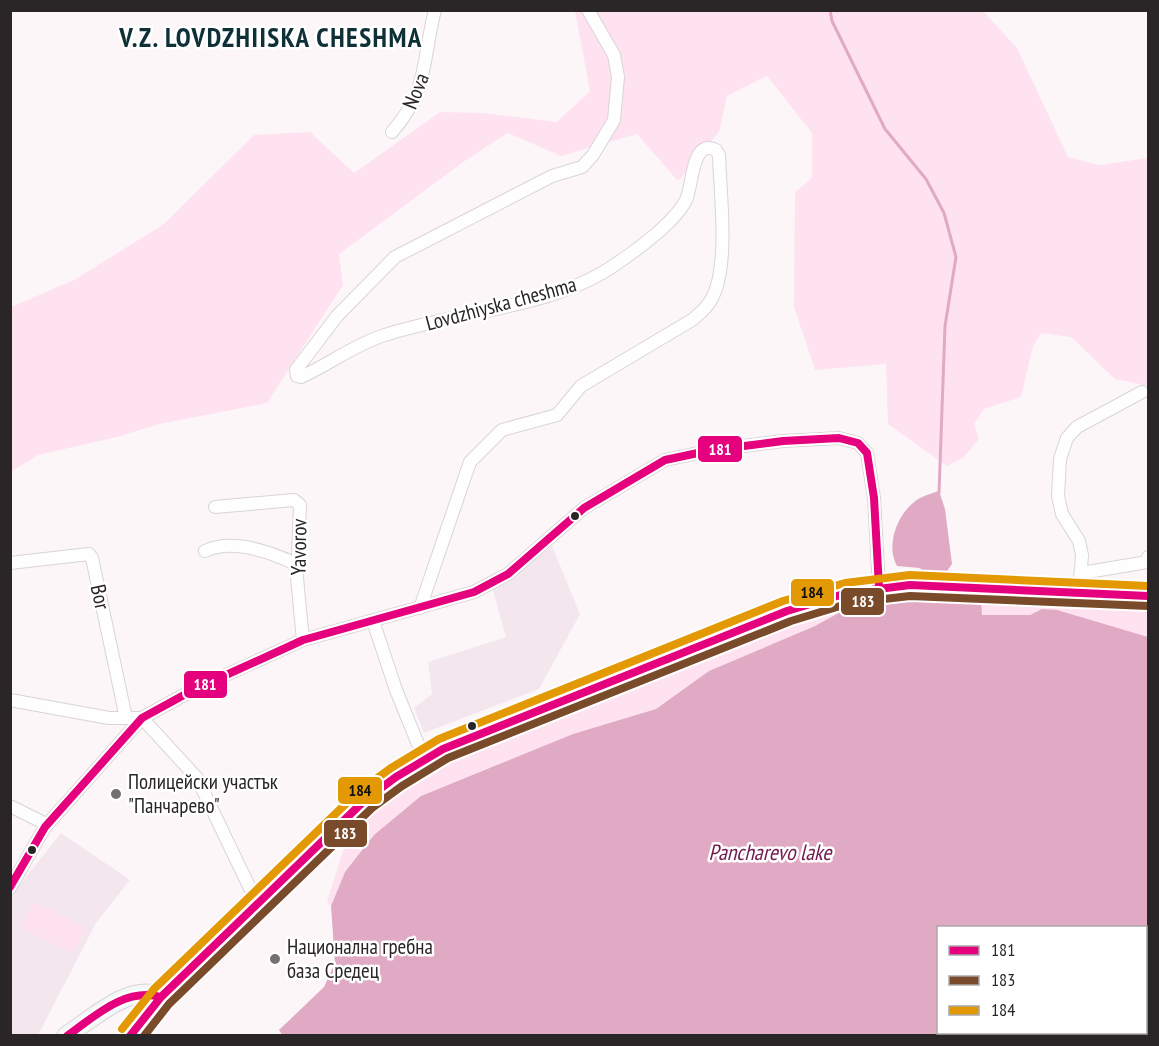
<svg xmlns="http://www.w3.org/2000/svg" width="1159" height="1046" viewBox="0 0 1159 1046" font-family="'PT Sans Narrow',sans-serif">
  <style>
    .built { fill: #f4e6ed }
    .green { fill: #fee2ef }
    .water { fill: #e0a9c4; fill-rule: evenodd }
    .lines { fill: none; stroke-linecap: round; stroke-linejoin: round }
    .stream { stroke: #e0a9c4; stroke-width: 3 }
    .street-casing { stroke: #d9d4d7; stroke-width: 14 }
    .secondary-casing { stroke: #d9d4d7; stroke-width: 20 }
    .street { stroke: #fffefe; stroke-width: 12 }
    .secondary { stroke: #f3f7f8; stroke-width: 18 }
    .bus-1-casing { stroke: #fff; stroke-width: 12 }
    .bus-2-casing { stroke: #fff; stroke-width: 12 }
    .bus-3-casing { stroke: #fff; stroke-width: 12 }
    .bus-1 { stroke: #e5007d; stroke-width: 8 }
    .bus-2 { stroke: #7a4b2a; stroke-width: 8 }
    .bus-3 { stroke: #e29904; stroke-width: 8 }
    .bus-dot { fill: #2a2628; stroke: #fff; stroke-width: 2 }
    .poi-dot { fill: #746f71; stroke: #fff; stroke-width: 2 }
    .labels { text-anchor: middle; stroke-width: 5; stroke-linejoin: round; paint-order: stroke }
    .street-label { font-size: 21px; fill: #2a2628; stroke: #fff }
    .poi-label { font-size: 21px; fill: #2a2628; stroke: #fff; text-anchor: start }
    .water-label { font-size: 22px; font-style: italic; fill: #731a4f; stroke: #fff }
    .district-label { font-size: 27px; font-weight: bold; letter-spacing: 1.5px; fill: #0f3037; stroke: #fff }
    .line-badge { stroke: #fff; stroke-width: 2 }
    .badge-label { font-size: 16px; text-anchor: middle; font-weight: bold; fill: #fff }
    .pale-badge-label { font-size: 16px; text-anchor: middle; font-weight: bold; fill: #111 }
  </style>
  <rect width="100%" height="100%" fill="#fcf6f9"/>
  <path class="built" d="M552,546L580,614L539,689L424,733L414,708L432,694L428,662L506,637L492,587L514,575Z
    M61,833L130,880L96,923L38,1035H11L10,897Z"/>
  <path class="green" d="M575,11H983L1017,48L1068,157L1099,165L1148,158V386L1115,379L1071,337L1041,333L1033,346L1021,397L984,409L974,424L979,439L964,457L947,466L888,424L886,364L815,370L794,307L795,192L812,178V133L767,76L727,96L719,132L678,181L637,134L561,156L508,133L466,160L339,254L343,285L267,403L159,424L121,436L38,455L11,472V307L74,280L164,224L254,135L310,132L354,173L440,112L484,113L557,122L590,91Z
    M990,598L1148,605V637L1042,609L1030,615H982L981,600Z
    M855,604L815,626L709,671L656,709L573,734L421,796L345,872L331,906L327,902L350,829L416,776L469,749L585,707L783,618L837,605Z
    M34,901L86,928L73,954L20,927Z"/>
  <path class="water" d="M939,491L945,509L952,564L945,574L944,598L981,600L982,615H1030L1042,609L1057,610L1148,637V1035L283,1036L279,1030L324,987L335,963L331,906L345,872L374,835L421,796L573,734L656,709L709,671L815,626L855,604L904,598L923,573L920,568L897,566C886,547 896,517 913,503C921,496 930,494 939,491ZM938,928H1146V1032H938Z"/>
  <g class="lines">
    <path class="stream" d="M830,10L832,21L885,129L926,179L944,213L956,257L945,326L939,493"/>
    <defs>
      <path id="street" d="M392,132C429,90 422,60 435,10
        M215,507L294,500L300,505L297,578L303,640
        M205,551C233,538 271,552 298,565
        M10,563L89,554L92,558L126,718
        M1082,573L1147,562L1148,557
        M1079,593L1082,555L1079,541L1062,514L1058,496L1060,459L1067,438L1077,427L1142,392
        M420,608L470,462L502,430L557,415L581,386L692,320C699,314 707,308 711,300C730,268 720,192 719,155L716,150C691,138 693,186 686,200C675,222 637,250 616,264C553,309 455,311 382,336C354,345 328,365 301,377L297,376L296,370L337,316L395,257L552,176L582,167L593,155L614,120L618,77L614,55L588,10
        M373,621L396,690L424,759
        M10,700L109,718H142L197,778L258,905
        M10,806L42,822L45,827
        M10,888L45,827L142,718L193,690L303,640L474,592L508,574L584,508L665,460L712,450L783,441L839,438L858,443L867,453L874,498L879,587"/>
      <path id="secondary" d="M66,1036C92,1019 131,982 161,997
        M130,1036L161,997L365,800L396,777L443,749L787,611C827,598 867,585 910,585L1148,596"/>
    </defs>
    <use href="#street" class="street-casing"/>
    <use href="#secondary" class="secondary-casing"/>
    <use href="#street" class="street"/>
    <use href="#secondary" class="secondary"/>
    <defs>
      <path id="bus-1" d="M10,887L45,827L142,718L193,690L303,640L474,592L508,574L584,508L665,460L712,450L783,441L839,438L858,443L867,453L874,498L879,587
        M67,1036C95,1016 125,987 161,997
        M130,1036L161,997L365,800L396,777L443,749L787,611L847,593L910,585L1148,596"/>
      <path id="bus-2" d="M144,1036L169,1004L372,808L402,786L448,758L791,621L850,603L910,596L1148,606"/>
      <path id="bus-3" d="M122,1029L154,989L358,792L391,768L439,739L783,601L845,583L910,575L1148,586"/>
    </defs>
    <use href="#bus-1" class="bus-1-casing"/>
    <use href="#bus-2" class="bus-2-casing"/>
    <use href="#bus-3" class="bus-3-casing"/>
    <use href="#bus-1" class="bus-1"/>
    <use href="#bus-2" class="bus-2"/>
    <use href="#bus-3" class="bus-3"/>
  </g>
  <g class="bus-dot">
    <circle cx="575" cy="516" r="5"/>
    <circle cx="472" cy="726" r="5"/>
    <circle cx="32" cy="850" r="5"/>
  </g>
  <g class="poi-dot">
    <circle cx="116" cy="794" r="6"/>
    <circle cx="275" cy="959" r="6"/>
  </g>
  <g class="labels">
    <g class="street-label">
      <text transform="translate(416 91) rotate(-68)" y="7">Nova</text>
      <text transform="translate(501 304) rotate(-15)" y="7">Lovdzhiyska cheshma</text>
      <text transform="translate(299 547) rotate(-89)" y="7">Yavorov</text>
      <text transform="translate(100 597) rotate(78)" y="7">Bor</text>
    </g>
    <g class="poi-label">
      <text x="128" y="789">Полицейски участък<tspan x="128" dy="24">"Панчарево"</tspan></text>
      <text x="287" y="954">Национална гребна<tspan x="287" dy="24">база Средец</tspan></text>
    </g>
    <g class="water-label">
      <text x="770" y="860">Pancharevo lake</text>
    </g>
    <g class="district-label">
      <text x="271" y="47">V.Z. LOVDZHIISKA CHESHMA</text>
    </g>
  </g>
  <g class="line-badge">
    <rect x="697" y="435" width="46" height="28" rx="6" fill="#e5007d"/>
    <rect x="790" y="578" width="45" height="29" rx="6" fill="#e29904"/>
    <rect x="840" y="587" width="45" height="29" rx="6" fill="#7a4b2a"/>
    <rect x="183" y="670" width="45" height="29" rx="6" fill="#e5007d"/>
    <rect x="337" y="776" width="46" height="29" rx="6" fill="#e29904"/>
    <rect x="323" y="819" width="45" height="29" rx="6" fill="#7a4b2a"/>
  </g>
  <g class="badge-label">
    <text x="720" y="455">181</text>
    <text x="863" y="607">183</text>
    <text x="205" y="690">181</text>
    <text x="345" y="839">183</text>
  </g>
  <g class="pale-badge-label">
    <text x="812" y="598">184</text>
    <text x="360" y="796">184</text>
  </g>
  <rect width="1159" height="1046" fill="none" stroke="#2a2628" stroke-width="24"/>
  <rect x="937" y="926" width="210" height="108" fill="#ffffff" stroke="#aaa8a9" stroke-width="1.5"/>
  <rect x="949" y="946" width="30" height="9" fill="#e5007d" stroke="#aaa8a9" stroke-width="1.5"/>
  <text x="991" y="956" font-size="18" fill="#2a2628">181</text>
  <rect x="949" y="976" width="30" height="9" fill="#7a4b2a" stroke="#aaa8a9" stroke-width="1.5"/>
  <text x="991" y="986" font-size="18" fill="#2a2628">183</text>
  <rect x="949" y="1006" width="30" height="9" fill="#e29904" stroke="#aaa8a9" stroke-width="1.5"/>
  <text x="991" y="1016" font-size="18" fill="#2a2628">184</text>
</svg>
